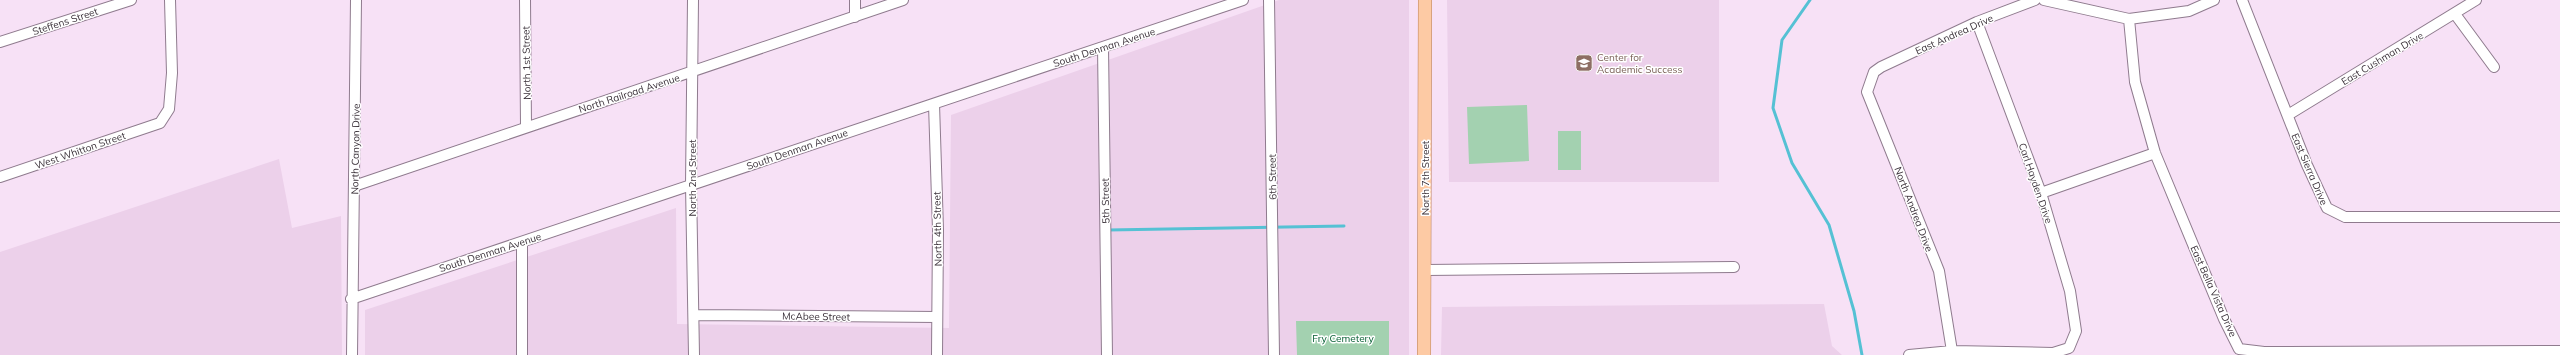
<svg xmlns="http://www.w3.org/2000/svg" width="2560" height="355" viewBox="0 0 2560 355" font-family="Mulish,sans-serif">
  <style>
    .built { fill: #ecd0ea }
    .green { fill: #a3d1b0 }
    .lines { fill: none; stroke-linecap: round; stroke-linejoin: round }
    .stream { stroke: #55c1d4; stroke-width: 3 }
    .minor-casing { stroke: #8f7b8e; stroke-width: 12 }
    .major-casing { stroke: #b77d58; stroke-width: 14 }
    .minor { stroke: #fff; stroke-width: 10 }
    .major { stroke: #fdcaa4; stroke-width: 13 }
    .labels { text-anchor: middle; stroke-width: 3; stroke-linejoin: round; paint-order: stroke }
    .street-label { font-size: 10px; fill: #3a3139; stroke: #fff }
    .education-label { font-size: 10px; fill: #785e54; stroke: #fff; text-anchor: start }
    .park-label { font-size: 10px; fill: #005b2f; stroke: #fff }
  </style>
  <rect width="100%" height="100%" fill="#f7e1f6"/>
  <path class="built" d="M1279,0H1409V355H365V310L676,208L677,324L949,328L951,115Z
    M1447,0H1719V182H1449Z
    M279,159L292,228L341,216L342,355H0V252Z
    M1824,304L1832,346L1842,355H1441L1442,307Z"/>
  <path class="green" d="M1527,105L1529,161L1469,164L1467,107Z
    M1558,131H1581V170H1558Z
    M1296,321H1389V355H1297Z"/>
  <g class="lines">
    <path class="stream" d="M1810,0L1782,40L1773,108L1792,163L1829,225L1854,311L1862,355
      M1108,230L1344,226"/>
    <defs>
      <path id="minor" d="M525,0L526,126
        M693,0L691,185L694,355
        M1269,0L1274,355
        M2044,0L2129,19L2189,11L2214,0
        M2242,0L2307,165L2327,208L2345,217H2560
        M2455,14L2494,67
        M855,17V0
        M2129,19L2135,82L2155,153L2224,319L2239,349L2264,352L2560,351
        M0,42L131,0
        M1103,47L1107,355
        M934,104L938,230L937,355
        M2288,115L2476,0
        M0,177L160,123L169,109L172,73L170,0
        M354,186L903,0
        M2041,193L2155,153
        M522,242V355
        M1425,270L1734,267
        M351,299L1243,0
        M694,315L937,317
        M1952,351L1939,271L1867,92L1874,72L1881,67L1977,22L2035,0
        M352,355L356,0
        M1909,355L1952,351L2053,353L2069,348L2076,331L2070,291L2041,193L1977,22"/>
      <path id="major" d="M1424,355L1425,0"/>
    </defs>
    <use href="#minor" class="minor-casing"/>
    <use href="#major" class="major-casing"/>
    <use href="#minor" class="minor"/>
    <use href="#major" class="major"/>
  </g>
  <defs>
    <symbol id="school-square" viewBox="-11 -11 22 22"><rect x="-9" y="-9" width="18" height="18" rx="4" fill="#8d6e63" stroke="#fff"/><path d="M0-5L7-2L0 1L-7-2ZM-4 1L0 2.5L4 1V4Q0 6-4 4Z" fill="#fff"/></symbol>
  </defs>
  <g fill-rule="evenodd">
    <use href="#school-square" x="1574" y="53" width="20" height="20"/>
  </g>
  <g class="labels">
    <g class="street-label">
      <text transform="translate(65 21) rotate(-18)" y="4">Steffens Street</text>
      <text transform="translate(1954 34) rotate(-24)" y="4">East Andrea Drive</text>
      <text transform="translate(1104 47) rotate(-18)" y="4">South Denman Avenue</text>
      <text transform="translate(2382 58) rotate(-31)" y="4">East Cushman Drive</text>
      <text transform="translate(526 63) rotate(-91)" y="4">North 1st Street</text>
      <text transform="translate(629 93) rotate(-18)" y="4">North Railroad Avenue</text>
      <text transform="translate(355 149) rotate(-89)" y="4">North Canyon Drive</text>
      <text transform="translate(797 149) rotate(-19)" y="4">South Denman Avenue</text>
      <text transform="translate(80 150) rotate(-19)" y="4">West Whitton Street</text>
      <text transform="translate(2310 169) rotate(67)" y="4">East Sierra Drive</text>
      <text transform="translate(1272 177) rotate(-91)" y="4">6th Street</text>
      <text transform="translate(692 178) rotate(-90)" y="4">North 2nd Street</text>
      <text transform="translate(1425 178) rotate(-90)" y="4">North 7th Street</text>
      <text transform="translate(2036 183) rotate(71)" y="4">Carl Hayden Drive</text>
      <text transform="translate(1105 201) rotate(-91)" y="4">5th Street</text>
      <text transform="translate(1914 209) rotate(69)" y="4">North Andrea Drive</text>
      <text transform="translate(937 229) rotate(-91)" y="4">North 4th Street</text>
      <text transform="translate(490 252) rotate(-18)" y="4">South Denman Avenue</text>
      <text transform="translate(2214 291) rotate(66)" y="4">East Bella Vista Drive</text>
      <text transform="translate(816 316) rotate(1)" y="4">McAbee Street</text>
    </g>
    <g class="education-label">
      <text x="1597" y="61">Center for<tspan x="1597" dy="12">Academic Success</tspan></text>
    </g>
    <g class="park-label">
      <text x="1343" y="342">Fry Cemetery</text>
    </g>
  </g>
</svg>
